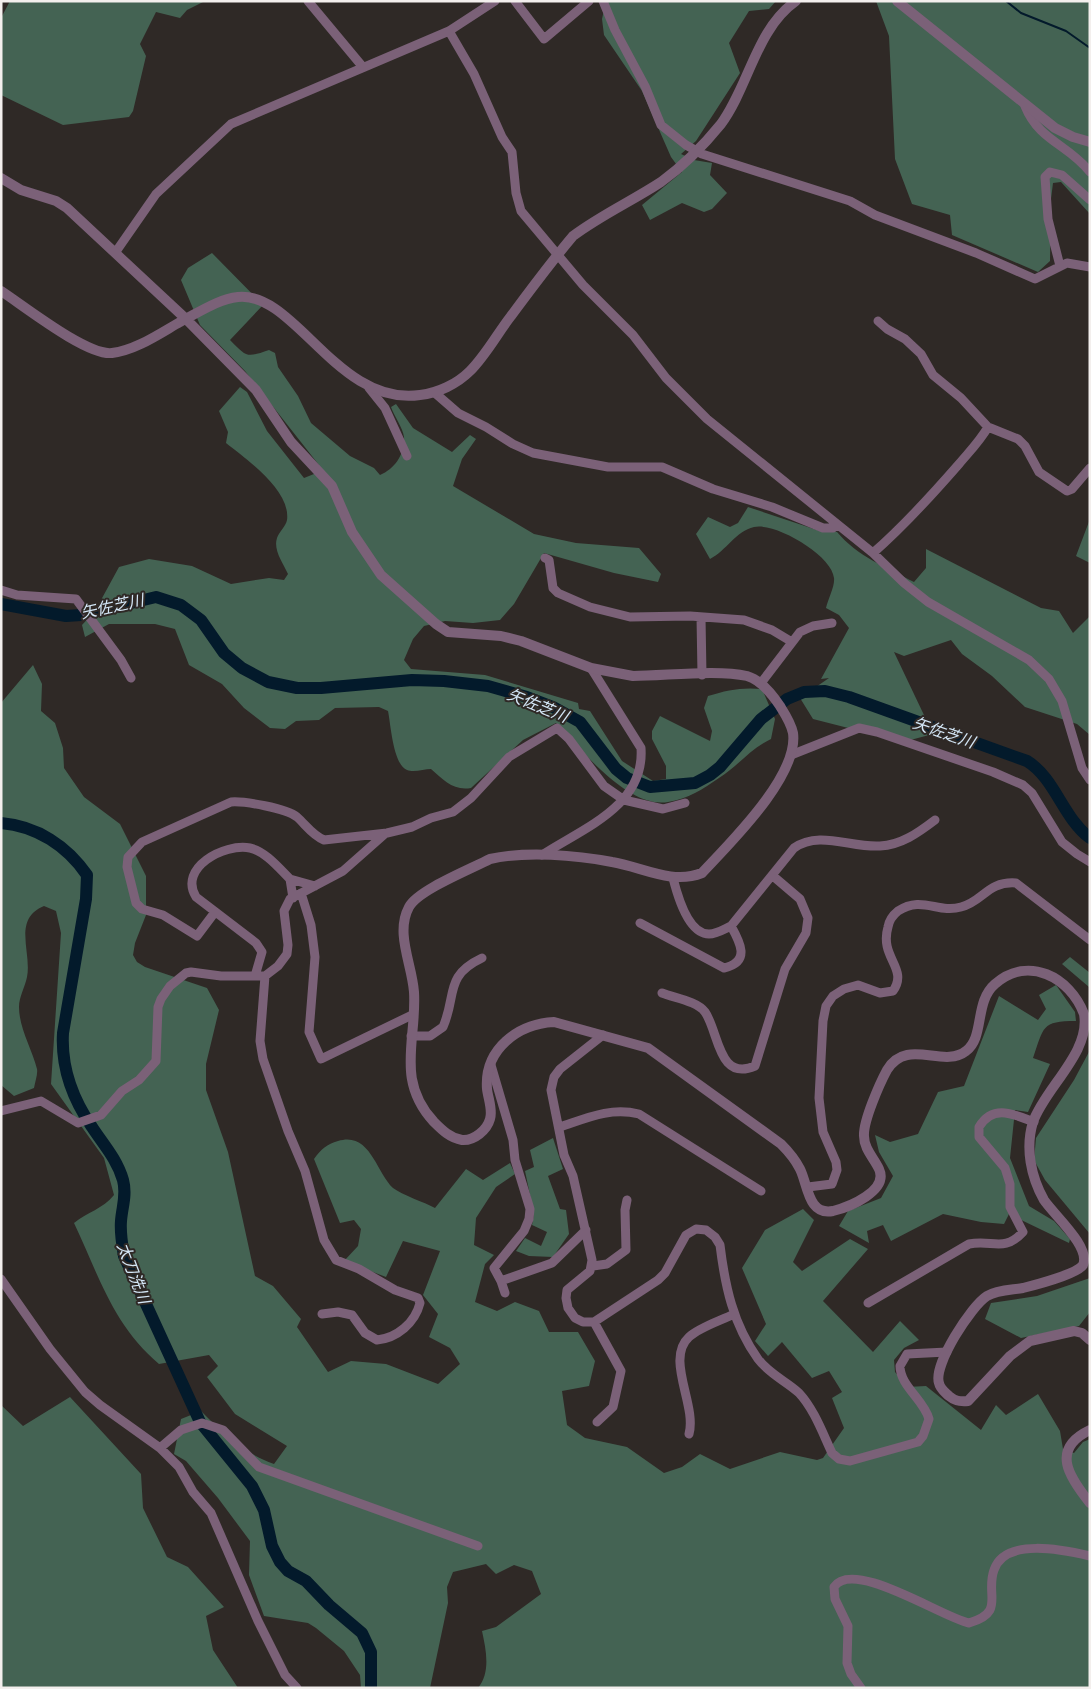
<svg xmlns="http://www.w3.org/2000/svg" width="1091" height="1689" viewBox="0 0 1091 1689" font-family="Ubuntu,'Noto Sans JP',sans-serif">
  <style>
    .forest { fill: #446353 }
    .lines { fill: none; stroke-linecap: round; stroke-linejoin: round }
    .stream { stroke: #031a2b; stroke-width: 2 }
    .river { stroke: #031a2b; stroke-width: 12 }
    .minor { stroke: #7b6178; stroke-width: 9 }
    .tertiary { stroke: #7b6178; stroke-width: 10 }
    .labels { text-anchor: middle; stroke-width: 4; stroke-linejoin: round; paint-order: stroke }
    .water-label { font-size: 16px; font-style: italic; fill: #d4e7f7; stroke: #2f2926 }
  </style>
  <rect width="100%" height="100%" fill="#2f2926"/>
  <path class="forest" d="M10,1H205L187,10L180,18L156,12L140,44L146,56L133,111L129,117L63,125L1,95V18Z
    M606,1H776L769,9L749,11L729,43L740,73L696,141L681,154L694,160L712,163L710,175L727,193L712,209L704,212L682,203L650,220L642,205L682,172L671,157L642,91L604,35L602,19Z
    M876,1H1090V214L1061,182L1053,183L1051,199L1050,261L1038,272L952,235L950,215L912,204L895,159L889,36Z
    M212,253L263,305L230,340C247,357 246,358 269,350L275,353L278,367L298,396L311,423L350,456L374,468L380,475C395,469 405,454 404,437C403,428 394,416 391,407L396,404L413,428L452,452L470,435L476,439L462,459L453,486L534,534L576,543L639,548L661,574L658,582L614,573L544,553L514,604L500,620L473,623L445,621L424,626L413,639L404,660L411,669L485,675L578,703L579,709L590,711L622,761L653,781L666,779V766L652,739V731L660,716L710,741L712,731L704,708L708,696C727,690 742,687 762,689L775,719L771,739C750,749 738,766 719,778C703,789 688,799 668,802C628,809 581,749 556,723L523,740L471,788C453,791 444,780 431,769C424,769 414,773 407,770C393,764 391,726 388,711L379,707L335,708L319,720L296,721L285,729L270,728L244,708L222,684L189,665L175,629L155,624H109L85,637L82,625L95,611L119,567L149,559L192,566L231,584L269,578L284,580L288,574C283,563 273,550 277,538C279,532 286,526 287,520C291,490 246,459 226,443L228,432L219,411L240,387L247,392L267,431L304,478L314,474L319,465L245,371L200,325L181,280L188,268Z
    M748,507L820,531L837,532C857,556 887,568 914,582L926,568V549L1041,608L1059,611L1073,633L1090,616V735L1077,724L1025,707L992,676L962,654L951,640L904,656L894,652L933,734L903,742L813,719L800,698L829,678L821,679L849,628L839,615L826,608C828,599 835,586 834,578C832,555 775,522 754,527C736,531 726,551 710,559L696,534L708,517L730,527L738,523Z
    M1090,519V563L1076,556Z
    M33,665L42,684L41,711L55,723L63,748L64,768L84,797L120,824L146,876V915L135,943L133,955L137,962L145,967L207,988L219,1010L206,1064V1090L228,1152L255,1276L273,1286L301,1319L297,1327L328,1372L351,1361L386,1364L438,1384L460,1364L450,1348L429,1337L438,1314L423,1295L440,1251L403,1241L386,1277L344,1261L358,1246L361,1229L354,1220L340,1223L314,1159C321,1149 327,1144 338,1141C370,1131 376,1172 393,1188C402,1195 424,1202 435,1208L466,1169L483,1180L510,1163L515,1174L496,1187L476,1218L474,1245L494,1255L485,1264L475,1302L497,1311L515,1302L539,1311L549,1332H578L595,1361L589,1386L562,1391L567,1425L585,1438L627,1447L664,1473L682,1467L700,1454L730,1469L780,1452L817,1460L823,1458L844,1428L832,1398L842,1392L829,1371L812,1378L782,1342L768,1356L755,1341L766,1324L742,1268L765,1230L803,1209L814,1220L793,1262L802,1271L850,1239L868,1249L823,1301L873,1352L900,1321L919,1340L904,1348L894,1360L895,1372L907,1387L926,1386L981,1430L996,1405L1006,1415L1038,1394L1060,1431L1063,1449L1074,1453L1083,1442L1090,1439V1688H478C491,1672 486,1650 482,1631L496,1627L541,1594L532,1571L514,1565L496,1574L486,1564L453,1572L447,1587L448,1603L430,1688H361L360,1675L344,1651L316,1628L308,1623L264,1616L249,1575L250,1541L218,1498L186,1461L174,1454L181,1419L201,1411C225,1435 242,1452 274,1464L287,1446L235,1414L207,1377L218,1366L209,1355L159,1364C113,1325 99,1276 74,1223C87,1212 103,1209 114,1195L104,1158L51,1084L61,933L56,911L44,906C12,919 32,953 27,977C25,987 19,997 19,1007C19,1028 32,1049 37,1069C38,1074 35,1082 34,1088L14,1096L1,1085V703Z
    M1070,957L1090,973V993L1089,987L1062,964Z
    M1056,985L1075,1012L1076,1021C1041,1021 1044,1027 1033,1058L1050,1064L1028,1112L1015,1110L1010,1158L1029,1206L1054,1221L1070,1239L1069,1243L1009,1214L1004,1224L981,1222L943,1214L891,1241L883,1225L867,1231L869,1243L839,1226L848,1211L881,1198L893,1176L879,1152L875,1135L890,1142L918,1134L938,1092L964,1086L999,996L1038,1020L1046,1009L1039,995Z
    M1090,1050V1234L1045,1180L1034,1160L1036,1138L1074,1080Z
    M553,1138L563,1169L548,1176L560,1209L566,1210L569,1234L553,1257L529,1256L516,1251L525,1238L541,1246L547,1232L532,1225L534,1214L525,1171L534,1167L530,1150Z
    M1090,1278V1312L1079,1326L1021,1338L985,1319L991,1303L1037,1296Z
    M70,1397L141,1474L143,1508L167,1557L188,1567L224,1607L206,1616L213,1650L238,1688H1V1405L23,1426Z"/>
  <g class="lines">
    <path class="stream" d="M1006,1L1021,13L1066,31L1090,48"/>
    <path class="river" d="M1,604L66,616L81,615L156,597L181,605L201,620L224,653L242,668L268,682L297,688H321L412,680L444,681L488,686L527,697L553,707L580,722L616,769L627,778L650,787L695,783L710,775L720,767L761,719L787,699L804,692L825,691L849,697L1027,761C1055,778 1063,818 1090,838
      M1,823C37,826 67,846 87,875L86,899L63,1033C61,1067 72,1098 92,1127C103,1144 117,1159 123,1180C127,1195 122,1207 121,1221C120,1233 122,1244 124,1256L200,1422L252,1486L264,1510L272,1546L280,1562L288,1571L306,1581L329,1605L362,1633L371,1652V1688"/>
    <path class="minor" d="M308,1L362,66
      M515,1L544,39L589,1
      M603,1L615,30L645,86L661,125L686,145L702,154L850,201L875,215L976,253L1035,279L1067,263L1090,267
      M449,31L474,74L502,137L512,152L516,193L521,211L583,285L633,335L666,378L707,419L873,553L904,583L928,602L1029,660L1049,679L1062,701L1082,768L1090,780
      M1025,106C1039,141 1068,144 1090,172
      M115,253L156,194L231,124L449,31L495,1
      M1060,266L1048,219L1045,177L1050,172L1062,175L1090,200
      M878,321L887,329L905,339L921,354L933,375L961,398L988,427L1018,439L1025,446L1039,472L1067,491L1072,489L1090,468
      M369,388L385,408L407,456
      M435,393L458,413L486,427L513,444L533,453L608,467H662L713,489L772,507L823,528H833L836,525
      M873,553C904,526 932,495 959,464C969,452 980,441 988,427
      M545,558L549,560L553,588L558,593L590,607L630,617L690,616L744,620L772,630L792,642
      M1,590L17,595L76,599L121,660L131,678
      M701,617L702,675
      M761,683L800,632L813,626L832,623
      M791,755L859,728L877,732L993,772L1023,785L1032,793L1062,842L1077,854L1090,862
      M542,855C583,828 645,806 641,748L591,668
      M673,878C677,894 688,934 709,934C717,934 724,929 731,926L794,848C819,830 851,848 880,846C901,845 918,833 935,820
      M290,879L315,886
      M301,893L311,925L315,957L309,1032L321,1059L412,1015
      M215,912L197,936L163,915L142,909L136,903L127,867L128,857L142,842L231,802C244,801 286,808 297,817C306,825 312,835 324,840L387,833L412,827L431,818L453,812L471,798L509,757L557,728L569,739L604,786L624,800L663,809L685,803
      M640,923L724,968C751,962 740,942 731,926
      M255,976L262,952L256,943L196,897C178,868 224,843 250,848C265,851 279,868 290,879L293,898
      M265,976L260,1041L263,1059L288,1131L305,1171L324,1240L336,1260L359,1269L395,1290L418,1298L420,1303C415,1323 397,1338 377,1340L365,1333L352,1315L338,1312L322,1314
      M662,993C674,998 697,1001 705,1012C719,1032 718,1082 755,1066L785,969L806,933L808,918L800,899L773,876
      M603,1035L560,1069L554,1077L551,1090L564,1155L573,1176L592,1260L590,1271L567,1290L566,1298L568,1308L575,1318L583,1322H594L658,1280L665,1273L686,1235L696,1229L706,1230L715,1237L720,1245C725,1286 733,1324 758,1359C769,1374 786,1381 799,1393C814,1409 823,1434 832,1453L839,1459L850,1461L918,1442L923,1436L929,1419C924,1400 900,1386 900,1366L907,1354L947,1352
      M411,1036H430L443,1027C457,995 444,976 482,958
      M491,1065L513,1140L515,1160L530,1209L529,1219L524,1231L494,1268L501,1281L552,1263L586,1230
      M1,1111L41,1101L78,1123L101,1115L122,1091L139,1080L156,1061L158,1007L161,999L170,986L186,973L191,972L221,976H265L278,966L287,954L288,945L284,911L290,899L343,871L386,833
      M560,1127C587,1118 610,1107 639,1114L761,1191
      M808,1187L832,1184L837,1170L836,1162L823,1132L819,1098L823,1021L826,1006L833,996L844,989L858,985L880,993L893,991C909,968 879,958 888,927C889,921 893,915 898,911C922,895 938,914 961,907C984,901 987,881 1016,883L1090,940
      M593,1266L607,1264L626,1250L625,1210L627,1200
      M1,1279L50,1349L85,1392L100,1405L160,1448L179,1467L193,1492L211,1513L258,1621L285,1675L297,1688
      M501,1281L505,1293
      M868,1303L969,1244C992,1239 1004,1253 1023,1232L1010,1207V1184L1005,1168L979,1137V1127C993,1104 1013,1114 1034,1122
      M594,1322L621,1371L613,1407L597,1422
      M689,1434C697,1405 665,1359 689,1337C700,1327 720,1321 734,1314
      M160,1448L181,1430L202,1423L223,1430L259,1467L478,1546
      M861,1688L851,1674L847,1663L848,1626L835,1599L834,1587C853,1558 943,1618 969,1623C1006,1612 985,1595 994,1570C1005,1537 1064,1550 1090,1556"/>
    <path class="tertiary" d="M897,1L1055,128L1073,137L1090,142
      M1,178L21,190L56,201L67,208L186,319L256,390L291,442L332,486L352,532L381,575L436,624L448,632L501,636L521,641L591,668L633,676C665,676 717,669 747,676C761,680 772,694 780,706C785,714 791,723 793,733C799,776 729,844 702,873C672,885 642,867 612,862C576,855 526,851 490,859C471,869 418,890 409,907C395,933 412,964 414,992C417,1040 395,1080 434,1122C442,1130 450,1138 462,1140C474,1141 487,1130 490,1119C493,1110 488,1098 487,1089C484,1049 518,1024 554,1022L648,1048L781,1144C789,1152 795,1159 800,1169C808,1185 808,1216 833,1211C849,1207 889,1191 879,1169C874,1158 864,1149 864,1136C863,1121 880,1083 887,1070C907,1037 943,1069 966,1051C985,1037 974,1002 995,984C1028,955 1070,977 1084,1014C1091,1052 1045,1088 1033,1122C1025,1148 1031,1177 1044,1200C1054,1215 1091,1247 1083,1265C1077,1274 1035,1285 1023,1288C1011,1290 997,1290 987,1296C971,1306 933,1365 939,1383C940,1389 945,1392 949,1396C955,1401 960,1402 968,1401L1010,1356L1030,1341L1074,1331L1082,1333L1090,1340
      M1,291C24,306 87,356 112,353C136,350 159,334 180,322C198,313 218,299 238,297C295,291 338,407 420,395C438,393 457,384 470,371C486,355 497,334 511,316C531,289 551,262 573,236C601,215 632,201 661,182C683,166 704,145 721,124C749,86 756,29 796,1
      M1090,1430C1050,1449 1069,1477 1090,1503"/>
  </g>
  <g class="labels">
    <g class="water-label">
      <text transform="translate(112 606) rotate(-12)" y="6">矢佐芝川</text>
      <text transform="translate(538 705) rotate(22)" y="6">矢佐芝川</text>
      <text transform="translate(944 732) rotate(19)" y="6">矢佐芝川</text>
      <text transform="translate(134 1273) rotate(69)" y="6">太刀洗川</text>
    </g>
  </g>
  <rect width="1091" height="1689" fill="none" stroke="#f3efed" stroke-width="5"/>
</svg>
